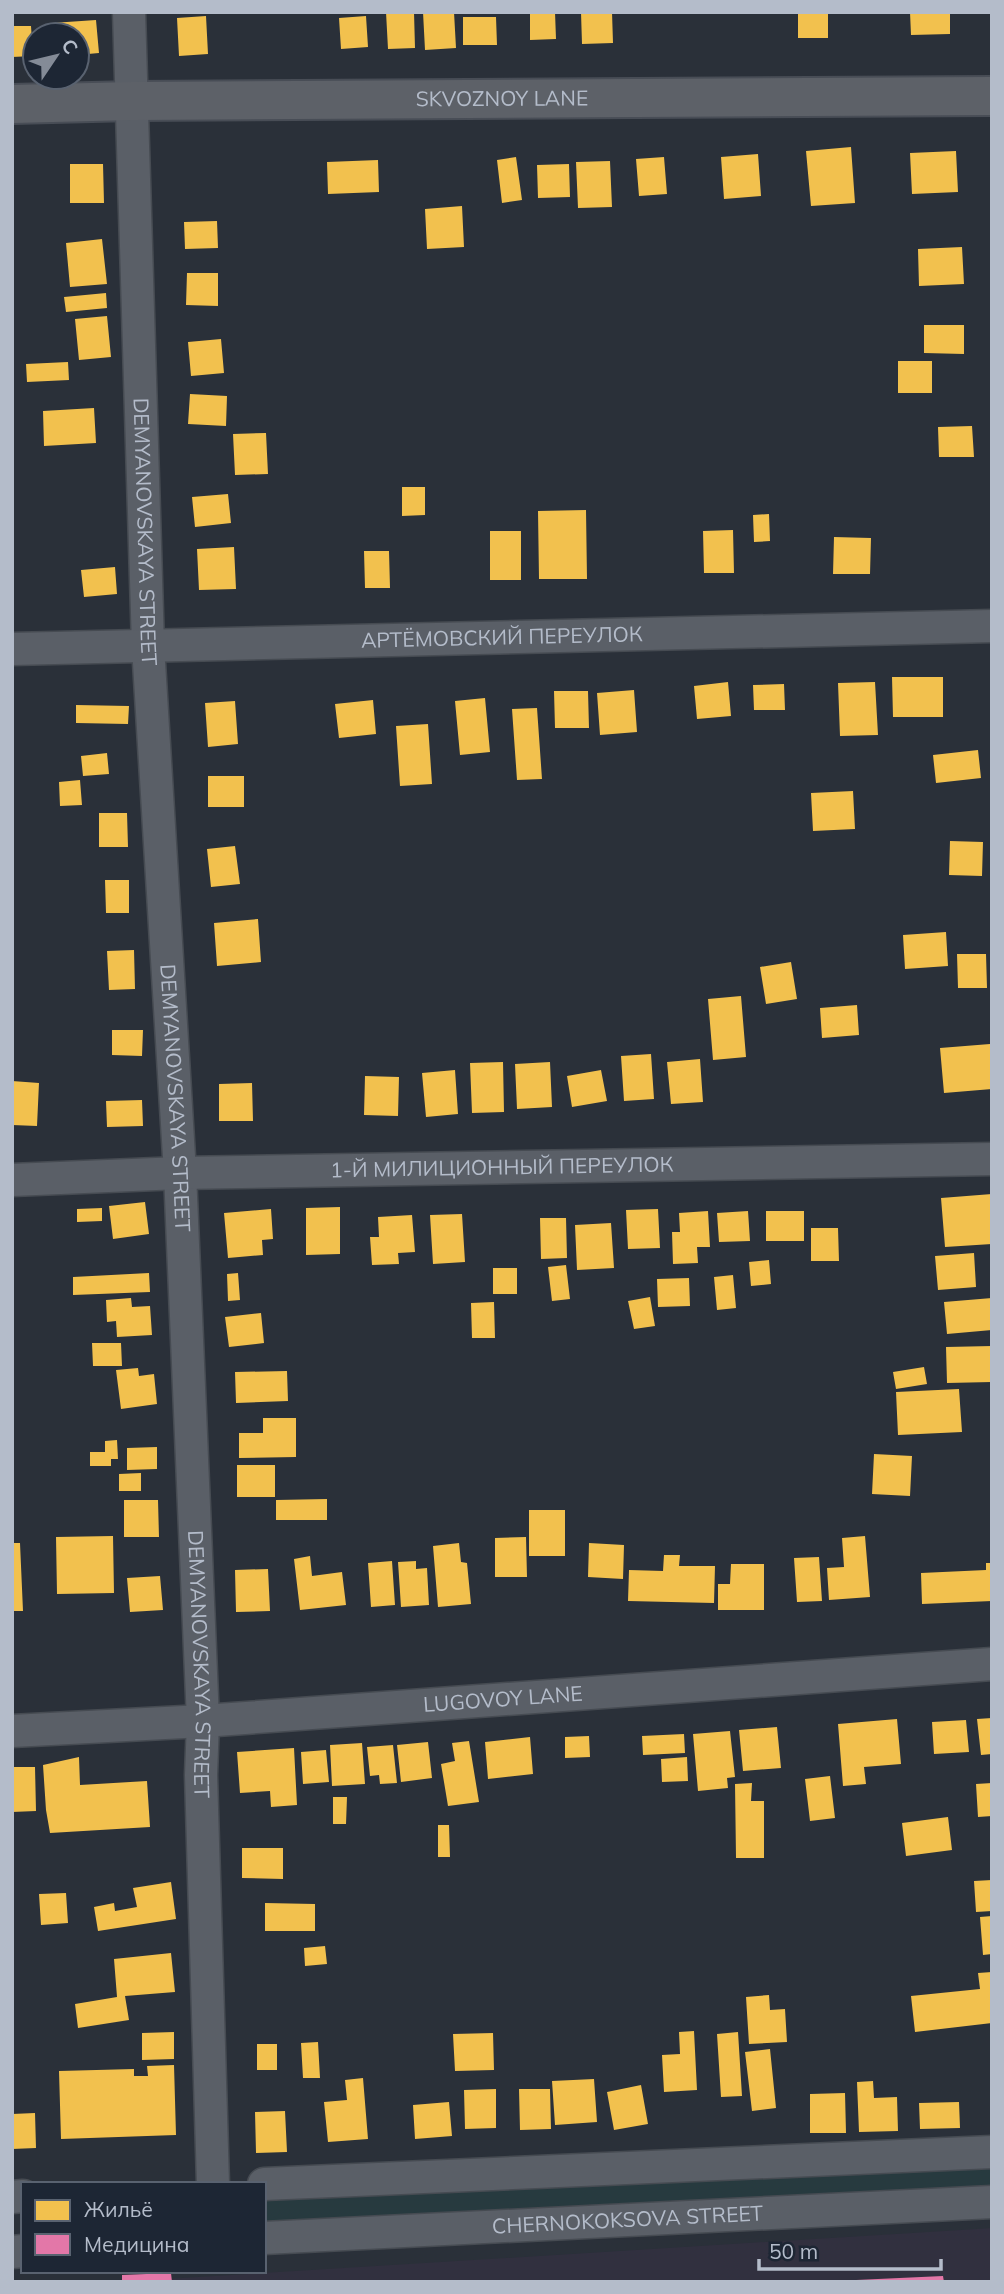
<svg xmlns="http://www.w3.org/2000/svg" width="1004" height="2294" viewBox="0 0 1004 2294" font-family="Mulish,sans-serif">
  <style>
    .medical { fill: #31303f }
    .green { fill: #273a3f }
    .homes { fill: #f2c14e }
    .health { fill: #e377a8 }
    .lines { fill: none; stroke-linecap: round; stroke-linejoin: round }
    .minor-casing { stroke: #464b52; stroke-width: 35 }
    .major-casing { stroke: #484d56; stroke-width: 42 }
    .minor { stroke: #5a5f67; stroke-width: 32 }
    .major { stroke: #5d6168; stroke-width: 38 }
    .labels { text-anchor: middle; stroke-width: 7; stroke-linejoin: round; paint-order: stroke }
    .street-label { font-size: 21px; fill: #b4bcca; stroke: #1d2634 }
  </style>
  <rect width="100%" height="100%" fill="#2a3039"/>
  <path class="medical" d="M992,2228V2282H116L961,2230Z"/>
  <path class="green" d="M992,2160V2187L264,2221V2200Z"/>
  <path class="homes" d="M386,12H414L415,48L388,49Z
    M423,12H454L456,48L425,50Z
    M530,12H555L556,39L530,40Z
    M581,12H612L613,43L582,44Z
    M798,12H828V38H798Z
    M910,12H950V34L911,35Z
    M206,16L208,54L179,56L177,18Z
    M366,16L368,47L341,49L339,18Z
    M463,17H496L497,45H463Z
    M96,20L99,53L77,55V35H53L52,23Z
    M12,26H31L33,56L12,57Z
    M851,147L855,203L811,206L806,151Z
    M956,151L958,192L912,194L910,153Z
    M758,154L761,196L724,199L721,157Z
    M516,157L522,200L502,203L497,160Z
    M664,157L667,194L639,196L636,159Z
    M378,160L379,192L328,194L327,162Z
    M610,161L612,207L578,208L576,162Z
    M70,164H103L104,203H70Z
    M569,164L570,197L538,198L537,165Z
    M462,206L464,247L427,249L425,209Z
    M217,221L218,248L185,249L184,222Z
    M102,239L107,284L70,287L66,243Z
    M962,247L964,284L919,286L918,249Z
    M187,273H218V306L186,305Z
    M106,293L107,308L66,312L64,297Z
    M107,316L111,357L79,360L75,319Z
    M924,325H964V354L924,353Z
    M221,339L224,373L191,376L188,342Z
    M898,361H932V393H898Z
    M68,362L69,380L27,382L26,364Z
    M190,394L227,396L226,426L188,424Z
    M94,408L96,443L44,446L43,411Z
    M972,426L974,457H939L938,427Z
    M266,433L268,474L235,475L233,434Z
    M402,487H425V515L402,516Z
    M228,494L231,523L195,527L192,497Z
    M586,510L587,579H539L538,511Z
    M769,514L770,541L754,542L753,515Z
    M733,530L734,573H704L703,531Z
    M490,531H521V580H490Z
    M834,537L871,538L870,574H833Z
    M234,547L236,589L199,590L197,549Z
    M364,551H389L390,588H365Z
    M115,567L117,594L84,597L81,570Z
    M892,677H943V717H893Z
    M728,682L731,716L697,719L694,686Z
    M875,682L878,735L840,736L838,683Z
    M784,684L785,710H754L753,685Z
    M634,690L637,732L600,735L597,693Z
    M554,691H588L589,728H555Z
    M485,698L490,752L460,755L455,701Z
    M373,700L376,734L339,738L335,704Z
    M235,701L238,744L208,747L205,703Z
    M76,705L129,706L128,724L76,723Z
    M537,708L542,779L517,780L512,709Z
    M428,724L432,784L400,786L396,726Z
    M978,750L981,778L936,783L933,755Z
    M107,753L109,774L83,776L81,756Z
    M208,776H244V807H208Z
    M80,780L82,805L60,806L59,782Z
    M853,791L855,829L813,831L811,793Z
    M99,813H127L128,847H99Z
    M950,841L983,842L982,876L949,875Z
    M235,846L240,884L211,887L207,849Z
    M105,880H129V913H106Z
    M258,919L261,962L217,966L214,923Z
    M946,932L948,966L905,969L903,935Z
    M134,950L135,989L109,990L107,951Z
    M957,954H986L987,988H958Z
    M791,962L797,999L766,1004L760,967Z
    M741,996L746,1057L713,1060L708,999Z
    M857,1005L859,1035L822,1038L820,1008Z
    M112,1030H143L142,1056L112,1055Z
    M990,1044L992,1089L944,1093L940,1048Z
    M651,1054L654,1099L624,1101L621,1056Z
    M700,1059L703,1102L671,1104L667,1062Z
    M503,1062L504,1112L472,1113L470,1063Z
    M550,1062L552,1107L517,1109L515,1064Z
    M455,1070L458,1114L426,1117L422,1073Z
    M601,1070L607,1101L572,1107L567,1076Z
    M365,1076L399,1077L398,1116L364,1115Z
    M12,1081L39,1083L37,1126L12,1125Z
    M252,1083L253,1121H219V1084Z
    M142,1100L143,1126L107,1127L106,1101Z
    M992,1194V1244L945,1247L941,1198Z
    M145,1202L149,1234L113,1239L109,1206Z
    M340,1207V1254L306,1255V1208Z
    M102,1208V1221L77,1222V1209Z
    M271,1209L273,1239L262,1240L263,1255L228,1258L224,1213Z
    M658,1209L660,1248L628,1249L626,1210Z
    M708,1211L710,1247H697L698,1263L673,1264L672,1232H680L679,1213Z
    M748,1211L750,1241L719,1242L717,1213Z
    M766,1211H804V1241H766Z
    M462,1214L465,1262L433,1264L430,1215Z
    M412,1215L415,1252L398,1253L399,1264L372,1265L370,1237H379L378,1217Z
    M540,1218H566L567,1258L541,1259Z
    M611,1223L614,1268L577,1270L575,1225Z
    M811,1228H838L839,1261H811Z
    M974,1253L976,1287L938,1290L935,1256Z
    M769,1260L771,1284L751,1286L749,1262Z
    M566,1265L570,1299L552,1301L548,1267Z
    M493,1268H517V1294H493Z
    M149,1273L150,1292L73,1295V1277Z
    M238,1273L240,1300L228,1301L227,1274Z
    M733,1275L736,1308L717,1310L714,1277Z
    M689,1278L690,1306L658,1307L657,1279Z
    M650,1297L655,1326L634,1329L628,1301Z
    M131,1298L132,1307L150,1306L152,1335L117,1337L116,1321L107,1322L106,1300Z
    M992,1298V1330L947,1334L944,1302Z
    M494,1302L495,1338H472L471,1303Z
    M261,1313L264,1343L229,1347L225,1317Z
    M92,1343H121L122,1366H93Z
    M992,1346V1382L947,1383L946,1347Z
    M924,1367L927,1384L896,1389L893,1372Z
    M138,1368L139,1376L154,1374L157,1404L121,1409L116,1370Z
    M287,1371L288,1401L236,1403L235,1372Z
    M959,1389L962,1432L898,1435L896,1392Z
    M263,1418H296V1457L239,1458V1433H263Z
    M117,1440L118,1459H111V1466H90V1452H105V1441Z
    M157,1447V1469L127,1470V1448Z
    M874,1454L912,1456L910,1496L872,1494Z
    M237,1465H275V1497H237Z
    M141,1473V1491H119V1474Z
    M327,1499V1520H276V1500Z
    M124,1500H158L159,1537H124Z
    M529,1510H565V1556H529Z
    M113,1536L114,1593L57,1594L56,1537Z
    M865,1536L870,1597L829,1600L827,1568L844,1567L842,1538Z
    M526,1537L527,1577H495V1538Z
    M12,1543H20L23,1611H12Z
    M459,1543L461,1562L467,1563L471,1604L438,1607L433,1546Z
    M589,1543L624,1545L623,1579L588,1577Z
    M664,1555H680L679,1566H715L714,1603L628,1601L629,1570L663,1571Z
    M310,1556L312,1576L342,1572L346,1605L300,1610L294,1559Z
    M819,1557L822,1601L797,1602L794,1558Z
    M392,1561L395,1605L371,1607L368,1563Z
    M416,1561V1569L427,1568L429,1605L401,1607L398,1562Z
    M986,1563H992V1601L922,1604L921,1573L986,1570Z
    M731,1564H764V1610H718V1584H730Z
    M268,1569L270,1611L236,1612L235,1570Z
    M160,1576L163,1610L130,1612L127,1578Z
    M992,1718V1754L981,1755L977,1719Z
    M897,1719L901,1764L864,1767L866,1784L843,1786L838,1724Z
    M966,1720L969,1752L934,1754L932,1722Z
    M777,1727L781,1768L743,1771L739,1730Z
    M730,1731L735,1777L727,1778L728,1788L698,1791L693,1734Z
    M684,1734L685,1753L643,1755L642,1736Z
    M589,1736L590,1757L565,1758V1737Z
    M530,1737L533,1774L488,1779L485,1742Z
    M469,1741L479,1802L448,1806L441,1764L455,1761L452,1743Z
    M428,1742L432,1778L401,1782L397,1745Z
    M362,1743L365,1784L332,1786L330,1745Z
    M393,1745L397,1783L380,1784L379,1775L370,1776L367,1747Z
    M294,1748L297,1805L271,1807L270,1791L240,1793L237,1752Z
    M326,1750L329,1782L303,1784L301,1752Z
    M79,1757L80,1785L147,1781L150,1827L50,1833L46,1810L43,1765Z
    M687,1757L688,1781L662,1782L661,1759Z
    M12,1767H35L36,1811L12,1812Z
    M830,1776L835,1818L810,1821L805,1779Z
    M752,1783L751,1801H764V1858H736L735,1784Z
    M992,1783V1816L978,1817L976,1784Z
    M333,1797H347L346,1824H333Z
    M948,1817L952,1850L906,1856L902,1823Z
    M438,1825H449L450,1857H438Z
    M242,1848H283V1879L242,1878Z
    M992,1880V1911L976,1912L974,1881Z
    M171,1882L176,1919L98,1931L94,1907L114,1903L115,1911L137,1907L133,1888Z
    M66,1893L68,1923L41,1925L39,1894Z
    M265,1903L315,1904V1931H265Z
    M992,1916V1954L983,1955L980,1917Z
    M325,1946L327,1964L305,1966L304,1948Z
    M171,1953L175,1992L125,1996L129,2020L78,2028L75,2004L117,1997L114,1959Z
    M992,1972V2023L915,2032L911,1996L980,1989L978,1973Z
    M769,1995L770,2010L785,2009L787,2042L749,2044L746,1997Z
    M694,2031L697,2090L664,2092L662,2055L680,2054L679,2032Z
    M174,2032V2059L142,2060V2033Z
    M738,2032L742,2096L721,2097L717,2034Z
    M493,2033L494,2070L455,2071L453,2034Z
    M318,2042L320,2078H303L301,2043Z
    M257,2044H277V2070H257Z
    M770,2049L776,2108L752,2111L745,2052Z
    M174,2065L176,2135L61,2139L59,2071L134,2069V2076H148L147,2066Z
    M363,2078L368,2139L328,2142L324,2102L347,2100L345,2080Z
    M594,2079L597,2122L555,2125L552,2081Z
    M873,2081L874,2098L897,2097L898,2131L859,2132L857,2082Z
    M641,2085L648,2124L614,2130L607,2092Z
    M496,2089V2128L465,2129L464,2090Z
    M519,2089H550L551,2129L520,2130Z
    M845,2093L846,2133H810V2094Z
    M449,2102L452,2136L415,2139L413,2105Z
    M959,2102L960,2128L920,2129L919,2103Z
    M285,2111L287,2152L256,2153L255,2112Z
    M35,2113L36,2148L12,2149V2114Z"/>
  <path class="health" d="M171,2273L172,2282H122V2275Z
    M943,2276L944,2282H856V2280Z"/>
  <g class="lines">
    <defs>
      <g id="minor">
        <path id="s1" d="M129,12L148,646L180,1173L203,1721L201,1775L213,2184"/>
        <path id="s2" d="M12,649L992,626"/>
        <path id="s3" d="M12,1180L180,1173L992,1159"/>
        <path id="s4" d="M12,1731L203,1721L992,1664"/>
        <path d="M264,2184L992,2152"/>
        <path d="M12,2197L23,2196"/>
        <path id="s5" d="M264,2238L992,2202"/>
        <path d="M12,2252L23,2251"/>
      </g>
      <g id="major">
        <path id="s6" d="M12,104L132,101L992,96"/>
      </g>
    </defs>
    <use href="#minor" class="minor-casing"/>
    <use href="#major" class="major-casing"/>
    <use href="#minor" class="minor"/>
    <use href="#major" class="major"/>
  </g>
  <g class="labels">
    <g class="street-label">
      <text dy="7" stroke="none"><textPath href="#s6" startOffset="490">SKVOZNOY LANE</textPath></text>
      <text dy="7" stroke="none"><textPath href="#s1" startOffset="520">DEMYANOVSKAYA STREET</textPath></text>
      <text dy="7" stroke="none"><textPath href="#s2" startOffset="490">АРТЁМОВСКИЙ ПЕРЕУЛОК</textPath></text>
      <text dy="7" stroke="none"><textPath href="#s1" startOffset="1087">DEMYANOVSKAYA STREET</textPath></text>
      <text dy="7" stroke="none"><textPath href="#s3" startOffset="490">1-Й МИЛИЦИОННЫЙ ПЕРЕУЛОК</textPath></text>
      <text dy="7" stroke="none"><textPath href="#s1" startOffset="1654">DEMYANOVSKAYA STREET</textPath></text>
      <text dy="7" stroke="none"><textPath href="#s4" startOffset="492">LUGOVOY LANE</textPath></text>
      <text dy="7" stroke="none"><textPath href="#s5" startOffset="364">CHERNOKOKSOVA STREET</textPath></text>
    </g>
  </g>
  <rect width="1004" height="2294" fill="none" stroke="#b4bcca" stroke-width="28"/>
  <rect x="21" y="2182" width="245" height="91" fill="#1d2634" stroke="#596270" stroke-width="2"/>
  <rect x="35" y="2200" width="35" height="21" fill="#f2c14e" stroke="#596270" stroke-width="2"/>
  <text x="84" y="2217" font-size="21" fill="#b4bcca">Жильё</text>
  <rect x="35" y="2234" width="35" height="21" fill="#e377a8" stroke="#596270" stroke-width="2"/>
  <text x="84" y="2252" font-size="21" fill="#b4bcca">Медицина</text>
  <g transform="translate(56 56) rotate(55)"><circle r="33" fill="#1d2634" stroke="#596270" stroke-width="2"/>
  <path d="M0-5L12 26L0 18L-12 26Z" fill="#848b97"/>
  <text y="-10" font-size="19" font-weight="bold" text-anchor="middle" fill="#b4bcca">С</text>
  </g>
  <path d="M759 2259v10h182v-10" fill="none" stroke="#b4bcca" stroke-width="3.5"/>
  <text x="769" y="2259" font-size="21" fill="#b4bcca" stroke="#1d2634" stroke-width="5" paint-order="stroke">50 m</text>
</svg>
